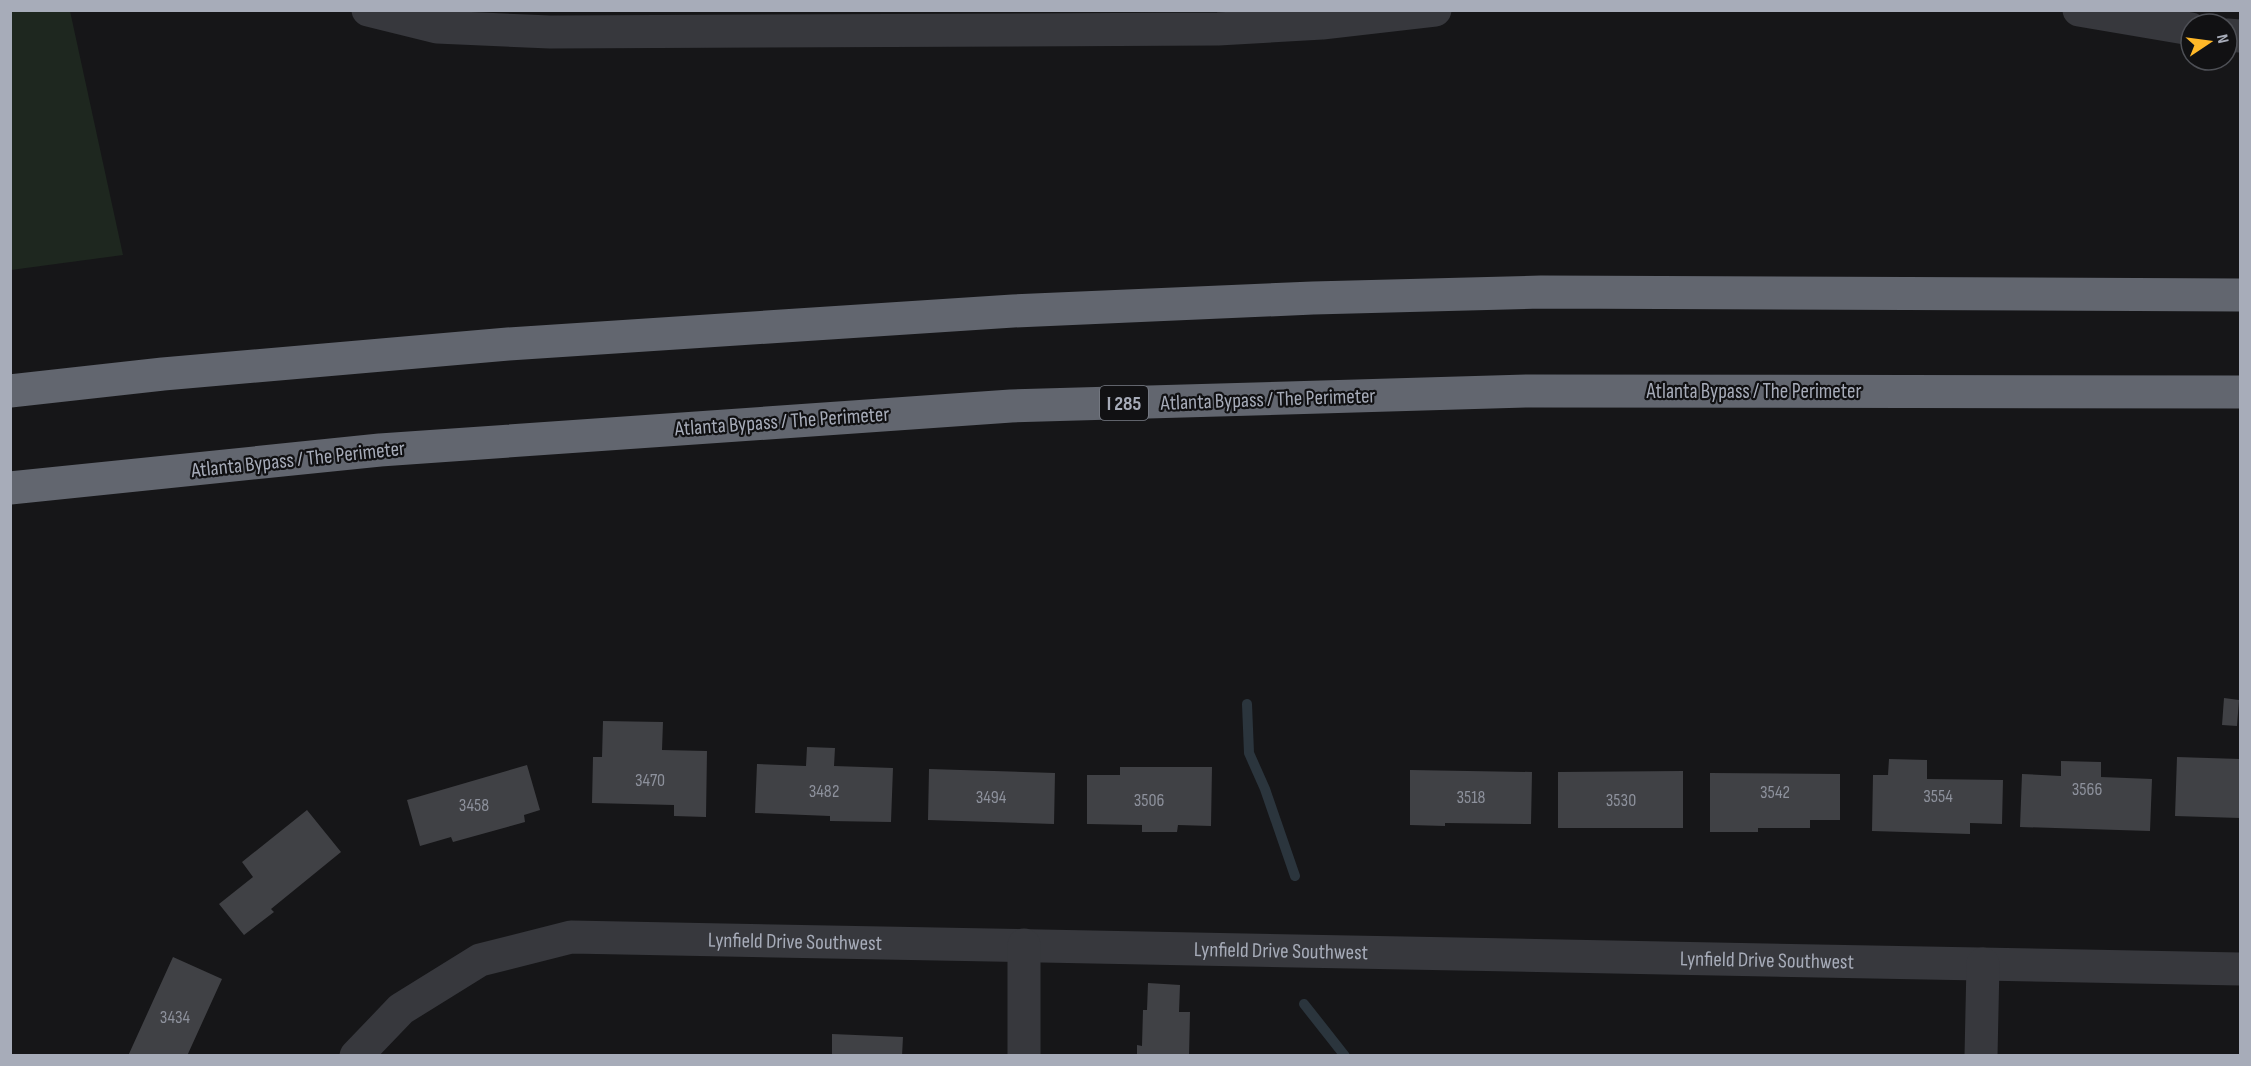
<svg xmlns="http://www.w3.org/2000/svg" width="2251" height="1066" viewBox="0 0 2251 1066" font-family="'Sofia Sans Condensed',sans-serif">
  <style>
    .green { fill: #1e271f }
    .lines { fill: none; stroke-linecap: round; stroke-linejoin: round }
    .stream { stroke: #2b353d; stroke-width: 10 }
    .building { fill: #404145 }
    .street { stroke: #37383d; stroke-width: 33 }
    .highway { stroke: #62666f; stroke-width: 33 }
    .labels { text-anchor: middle; stroke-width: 4.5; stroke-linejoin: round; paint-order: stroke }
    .number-label { font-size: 18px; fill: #8d919c }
    .shield { fill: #111113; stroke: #7a7e87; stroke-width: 1.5 }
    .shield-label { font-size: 20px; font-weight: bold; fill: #a7acb9 }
    .street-label { font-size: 21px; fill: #a7acb9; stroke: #111113 }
  </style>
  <rect width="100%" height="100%" fill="#161618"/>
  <path class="green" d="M10,11H70L123,255L11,270Z"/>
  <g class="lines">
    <path class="stream" d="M1247,704L1249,753L1265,789L1295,876
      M1304,1004L1345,1056"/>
  </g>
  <path class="building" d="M2224,698L2239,700L2237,726L2222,725Z
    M603,721L663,722L662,750L707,751L706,817L674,816V805L592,803L593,757H602Z
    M807,747L835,748L834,766L893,768L891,822L830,821V816L755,813L757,764L806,766Z
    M2177,757L2240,759V818L2175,816Z
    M1889,759L1927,760V779L2003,780L2002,824L1970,823V834L1872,831L1873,775H1888Z
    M2061,761L2101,762V777L2152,779L2150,831L2020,827L2022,774L2061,776Z
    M527,765L540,810L524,815L525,822L453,842L451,837L420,846L407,800Z
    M1120,767H1212L1211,826L1178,825L1177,832H1142V825L1087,824V775H1120Z
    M929,769L1055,773L1054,824L928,820Z
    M1410,770L1532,772L1531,824L1445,823V826L1410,825Z
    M1683,771V828H1558V772Z
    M1710,773L1840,774V820H1810V828H1758V832H1710Z
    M307,810L341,852L271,909L274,912L244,935L219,904L253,877L242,862Z
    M173,957L222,979L187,1056H128Z
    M1148,983L1180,985L1179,1012H1190L1189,1056H1137V1045L1142,1046L1143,1010H1147Z
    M832,1034L903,1037L902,1056H832Z"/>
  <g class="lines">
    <g class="street">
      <path d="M368,10L437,27L550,32L1218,29L1322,23L1435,10"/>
      <path d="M2079,10L2191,29"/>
      <path d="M2227,35L2240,36"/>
      <path id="s1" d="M356,1056L401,1009L480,960L571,937L2240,969"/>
      <path d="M1024,1056V945"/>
      <path d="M1981,1056L1983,964"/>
    </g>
    <path class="highway" d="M10,391L163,374L508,344L1013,311L1313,298L1541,292L2240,295
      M10,488L380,450L1011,406L1528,391L2240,392"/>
  </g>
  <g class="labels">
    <g class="number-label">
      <text x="650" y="786">3470</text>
      <text x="2087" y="795">3566</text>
      <text x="824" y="797">3482</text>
      <text x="1775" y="798">3542</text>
      <text x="1938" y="802">3554</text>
      <text x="991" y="803">3494</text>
      <text x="1471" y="803">3518</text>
      <text x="1149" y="806">3506</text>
      <text x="1621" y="806">3530</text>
      <text x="474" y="811">3458</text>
      <text x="175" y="1023">3434</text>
    </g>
    <rect class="shield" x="1100" y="386" width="48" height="34" rx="4.5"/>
    <g class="shield-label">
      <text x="1124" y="410">I 285</text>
    </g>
    <g class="street-label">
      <text x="1754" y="398">Atlanta Bypass / The Perimeter</text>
      <text transform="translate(1268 399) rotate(-2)" y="7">Atlanta Bypass / The Perimeter</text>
      <text transform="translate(782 421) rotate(-4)" y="7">Atlanta Bypass / The Perimeter</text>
      <text transform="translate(298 459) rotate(-6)" y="7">Atlanta Bypass / The Perimeter</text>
      <text dy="7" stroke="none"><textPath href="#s1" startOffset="476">Lynfield Drive Southwest</textPath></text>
      <text dy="7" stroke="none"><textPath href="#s1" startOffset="962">Lynfield Drive Southwest</textPath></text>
      <text dy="7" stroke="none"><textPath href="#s1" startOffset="1448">Lynfield Drive Southwest</textPath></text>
    </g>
  </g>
  <rect width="2251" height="1066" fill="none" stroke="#a7acb9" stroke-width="24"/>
  <g transform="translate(2209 42) rotate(77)"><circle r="28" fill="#111113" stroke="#4d4f55" stroke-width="1.5"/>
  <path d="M0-4.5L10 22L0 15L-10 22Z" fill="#ffb828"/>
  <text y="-9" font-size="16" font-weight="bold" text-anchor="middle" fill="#a7acb9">N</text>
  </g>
</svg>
